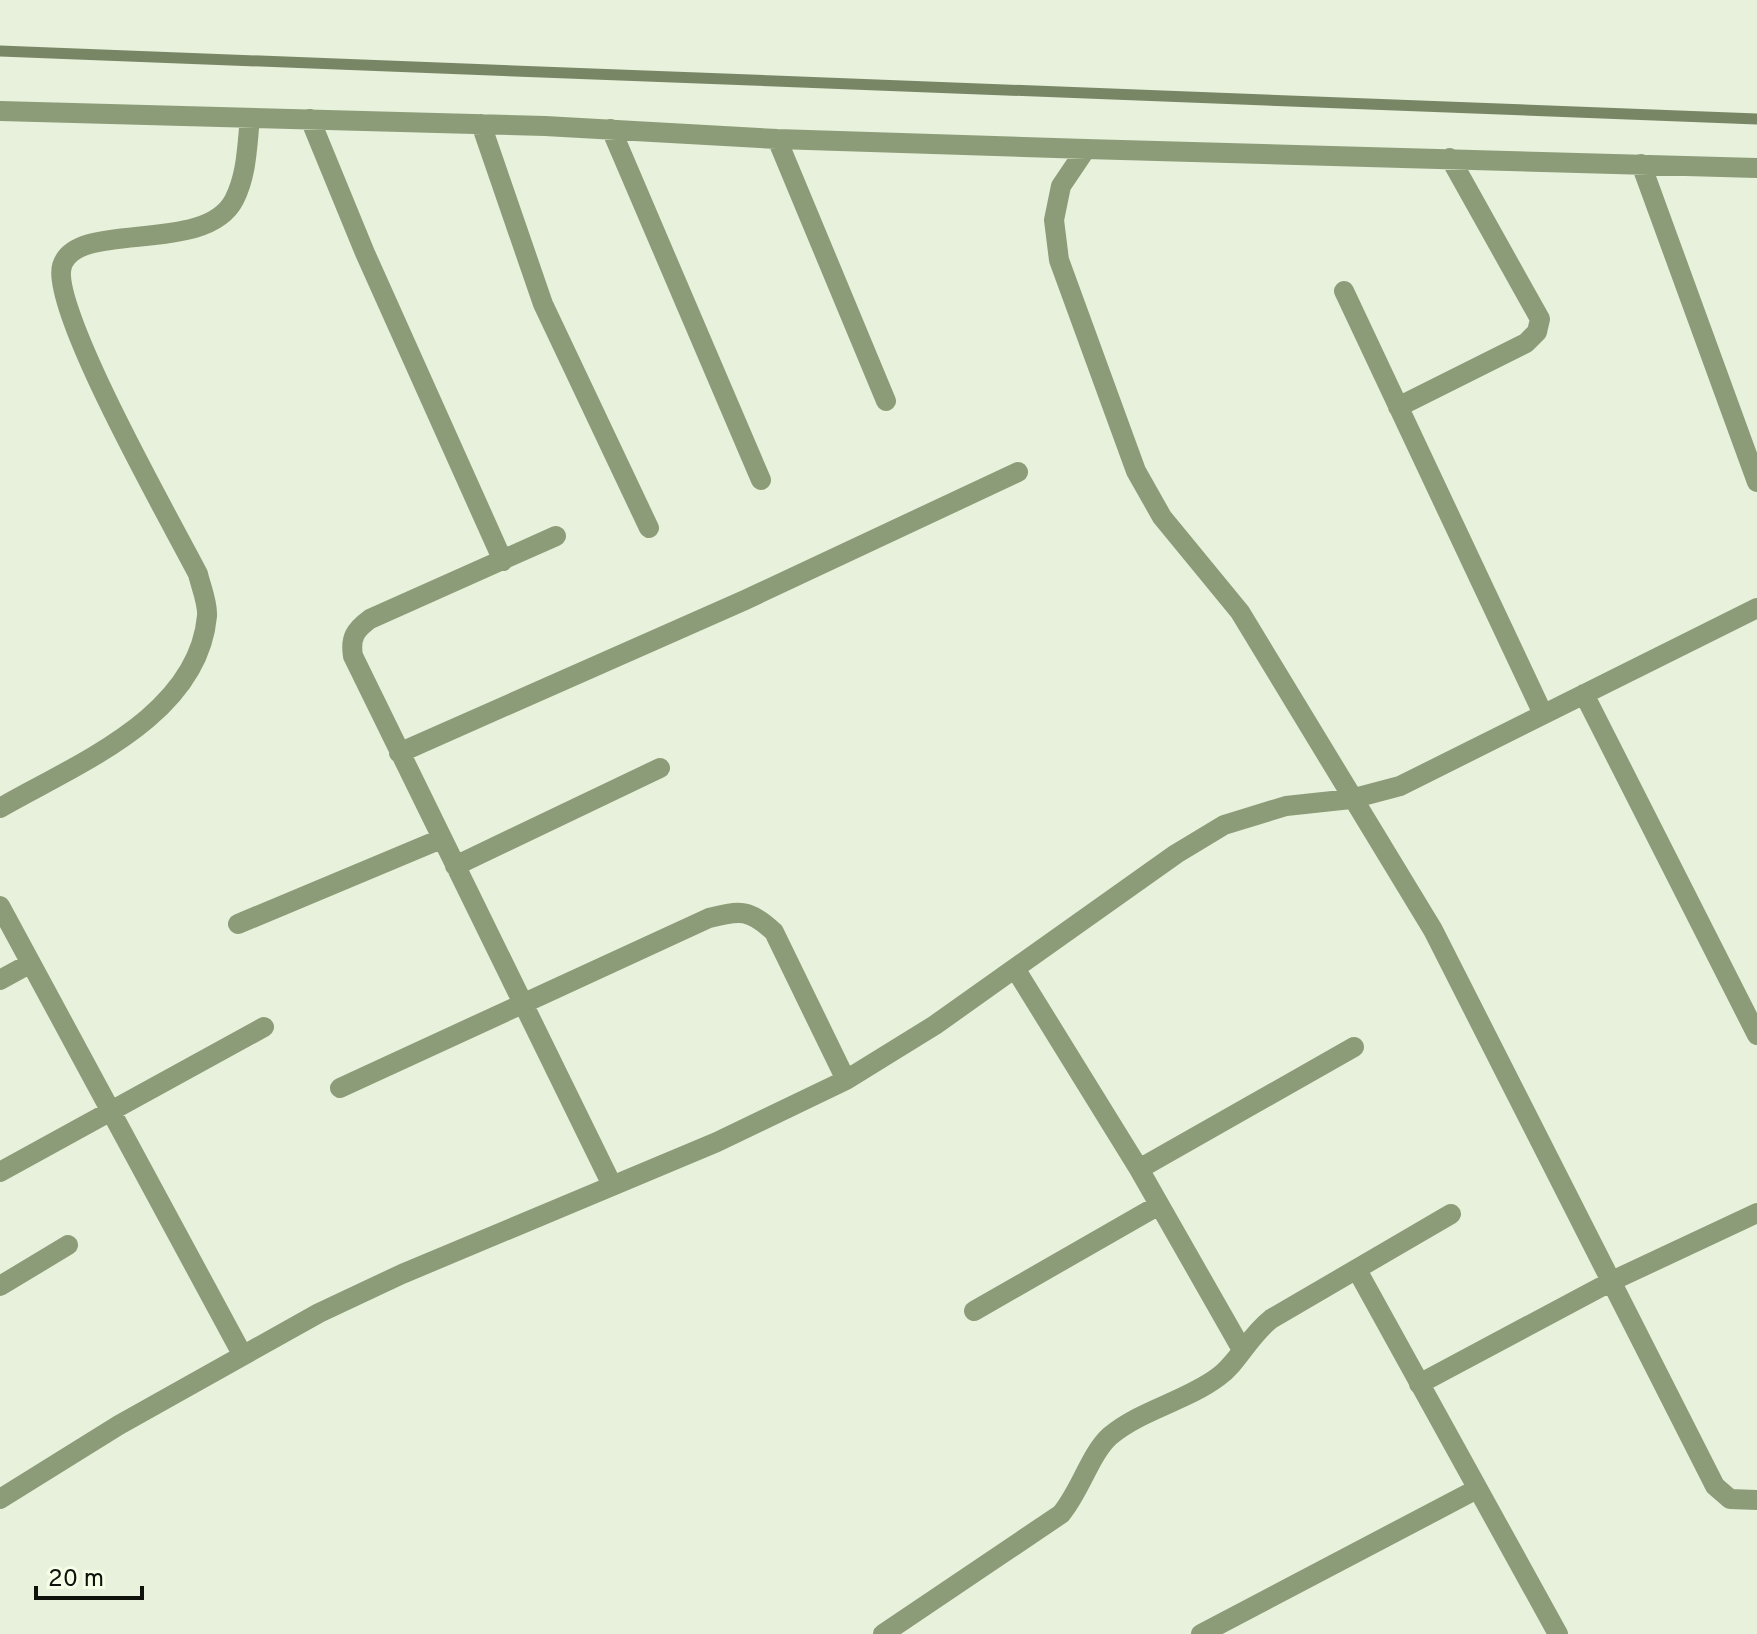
<svg xmlns="http://www.w3.org/2000/svg" width="1757" height="1634" viewBox="0 0 1757 1634" font-family="Overpass,sans-serif">
  <style>
    .lines { fill: none; stroke-linecap: round; stroke-linejoin: round }
    .stream { stroke: #798666; stroke-width: 11 }
    .minor { stroke: #8d9c78; stroke-width: 20 }
  </style>
  <rect width="100%" height="100%" fill="#e8f1db"/>
  <g class="lines">
    <path class="stream" d="M0,51L1757,119"/>
    <path class="minor" d="M0,111L545,126L777,139L1086,149L1757,168
      M310,119L365,253L503,561
      M481,124L543,304L649,528
      M611,129L761,480
      M777,139L886,401
      M1086,149L1061,186L1054,220L1059,260L1136,471L1162,517L1240,612L1433,930L1715,1486L1730,1499L1757,1500
      M1641,164L1757,482
      M1344,291L1543,714
      M1398,407L1526,343L1537,332L1540,319L1450,158
      M556,536L370,619C355,630 350,638 353,656L612,1185
      M1584,694L1757,1035
      M399,753L745,600L1018,472
      M0,808C76,764 198,717 207,616C208,603 201,587 198,574C173,525 49,308 62,266C76,219 205,256 234,200C247,175 247,146 250,118
      M455,866L660,768
      M0,906L242,1354
      M238,924L441,839
      M1016,970L1139,1169L1241,1348
      M0,980L31,963
      M340,1088L709,918C740,910 750,909 774,932L846,1080
      M1139,1169L1354,1047
      M0,1172L264,1027
      M1357,1270L1558,1634
      M0,1286L68,1245
      M974,1311L1159,1205
      M1419,1384L1614,1280L1757,1213
      M0,1499L119,1425L319,1313L402,1274L717,1142L846,1080L935,1025L1176,854L1224,825L1286,806L1351,799L1400,786L1757,608
      M883,1634L1061,1514C1081,1490 1090,1454 1110,1436C1141,1410 1186,1401 1218,1377C1238,1363 1248,1337 1271,1319L1451,1214
      M1201,1634L1477,1489"/>
  </g>
  <path d="M36 1586v12h106v-12" fill="none" stroke="#0f120a" stroke-width="4"/>
  <text x="48" y="1586" font-size="24" fill="#0f120a" stroke="#f5ffe8" stroke-width="6" paint-order="stroke">20 m</text>
</svg>
